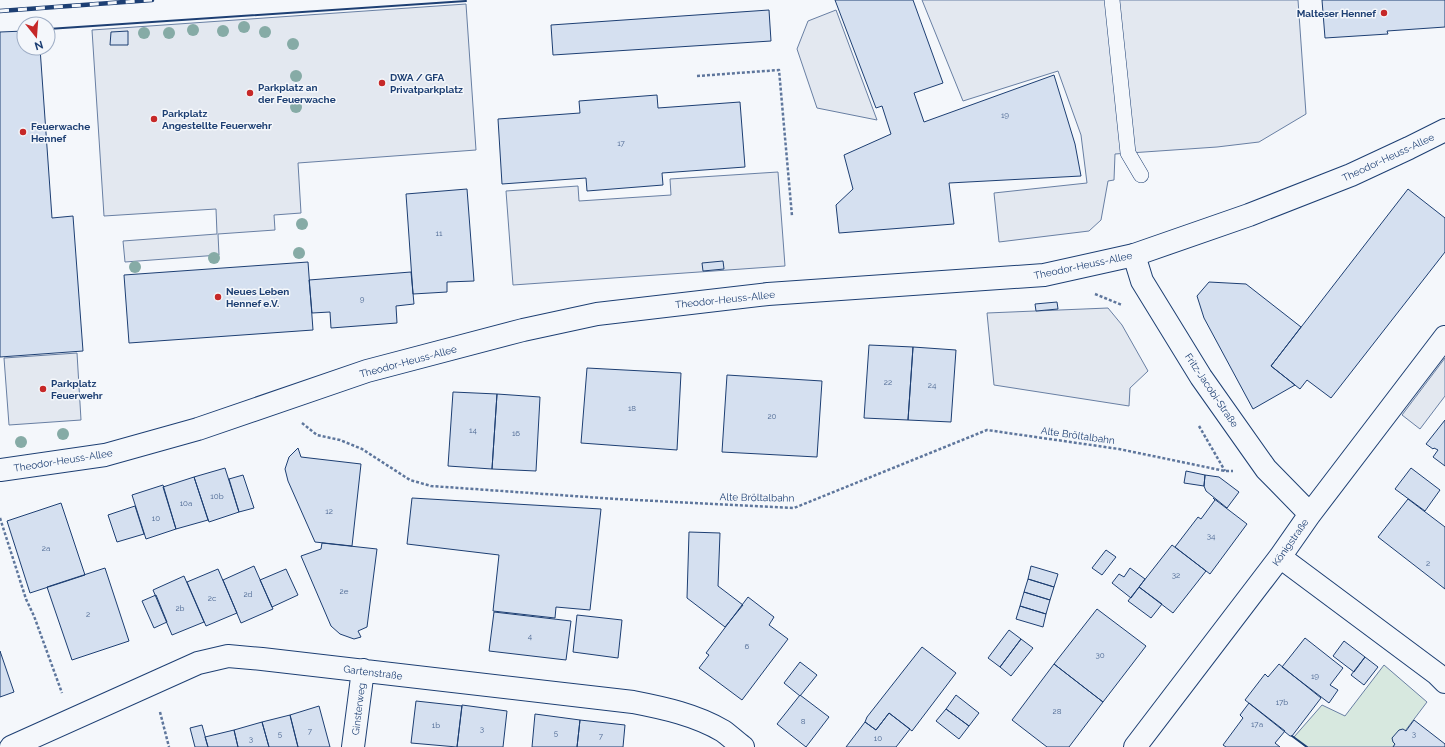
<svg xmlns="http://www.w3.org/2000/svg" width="1445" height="747" viewBox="0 0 1445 747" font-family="Raleway,sans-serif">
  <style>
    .green { fill: #d7e8df; stroke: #687fa3 }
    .parking { fill: #e3e8f0; stroke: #687fa3 }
    .building { fill: #d5e0f0; stroke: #1d3f73 }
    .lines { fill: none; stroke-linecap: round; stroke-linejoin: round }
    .lane-casing { stroke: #1d3f73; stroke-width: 16 }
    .street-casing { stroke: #1d3f73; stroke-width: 24 }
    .secondary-casing { stroke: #1d3f73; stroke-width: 24 }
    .path { stroke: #5e769c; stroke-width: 2.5; stroke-dasharray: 3 2; stroke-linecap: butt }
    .lane { stroke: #f4f7fb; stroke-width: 15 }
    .street { stroke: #f4f7fb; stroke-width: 22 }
    .secondary { stroke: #f4f7fb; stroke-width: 22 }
    .rail-casing { stroke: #1d3f73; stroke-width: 4.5 }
    .rail { stroke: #f4f7fb; stroke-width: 3; stroke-dasharray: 9; stroke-linecap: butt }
    .wall { stroke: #1d3f73; stroke-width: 2 }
    .tree { fill: #86aba6 }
    .poi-dot { fill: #c62828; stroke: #f4f7fb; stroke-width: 1.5 }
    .labels { text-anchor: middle; stroke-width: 3; stroke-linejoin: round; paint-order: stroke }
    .number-label { font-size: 8px; fill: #4b6792 }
    .poi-label { font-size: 10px; font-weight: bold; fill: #1d3f73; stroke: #f4f7fb; text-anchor: start }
    .street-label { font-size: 10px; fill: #1d3f73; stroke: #f4f7fb }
  </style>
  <rect width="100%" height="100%" fill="#f4f7fb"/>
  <path class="green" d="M1384,665L1427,702L1393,747H1306L1294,737L1322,705L1345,716Z"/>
  <path class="parking" d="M922,0H1298L1306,114L1259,142L1217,147L1115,154L1114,180L1108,181L1101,220L1089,231L999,242L994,193L1087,183L1081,135L1058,71L963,101Z
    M466,4L476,150L298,163L301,213L274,215L275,230L218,234L219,255L125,262L123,241L217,234L216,209L104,216L92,30Z
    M836,10L877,120L817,108L797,49L808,21Z
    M778,172L785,266L513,285L506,191L578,186L579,201L671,195L670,179Z
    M1108,308L1122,325L1148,371L1130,388L1129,406L994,385L987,313Z
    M77,353L81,420L9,425L4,358Z
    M1445,358V396L1420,429L1402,415Z"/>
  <path class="building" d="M835,0H913L943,83L914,93L924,122L1054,75L1075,144L1081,176L949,183L954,224L839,233L836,205L853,189L844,155L891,134L882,106L876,108Z
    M1322,0H1445V27L1387,31L1388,34L1325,38Z
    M769,10L771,41L553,55L551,25Z
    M24,31V48H40L52,218L73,216L83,351L0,357V32Z
    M128,31V45H110L111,32Z
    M657,95L658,108L740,102L745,167L662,173L663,185L587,191L586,178L502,184L498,119L580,113L579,101Z
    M467,189L474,281L447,282V292L413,294L406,194Z
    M1408,189L1445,218V252L1331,398L1307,380L1300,389L1271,366Z
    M723,261L724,269L703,271L702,263Z
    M308,262L313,330L129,343L124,275Z
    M411,272L414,304L396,306L397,323L331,328L330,312L312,313L309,280Z
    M1209,282L1246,284L1301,327L1271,366L1295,385L1253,409L1204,318L1197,296Z
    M1057,302L1058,309L1036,311L1035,304Z
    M869,345L913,347L908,420L864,418Z
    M913,347L956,350L951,422L908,420Z
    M587,368L681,373L677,450L581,443Z
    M727,375L822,381L817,457L722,452Z
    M453,392L497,394L492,469L448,466Z
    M497,394L540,397L536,471L492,469Z
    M1445,420V466L1433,457L1438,450L1434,448L1433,449L1426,444Z
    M298,448L301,457L361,464L352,546L315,542L288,481L285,469L289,457Z
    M225,468L239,512L209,522L194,477Z
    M1411,468L1440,490L1425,511L1395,489Z
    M1186,471L1205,475L1204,486L1184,483Z
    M243,475L254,508L239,512L229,479Z
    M1205,475L1219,477L1239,492L1227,508L1206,491L1204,486Z
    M194,477L208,520L176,529L163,487Z
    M163,485L176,529L146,539L132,495Z
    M412,498L601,509L590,610L556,607L555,618L493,611L499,555L407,544Z
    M1213,498L1247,524L1210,574L1175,547L1198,517L1201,519L1215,500Z
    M1408,499L1445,527V589L1378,537Z
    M61,503L85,575L30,593L7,521Z
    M135,506L144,534L117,542L108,515Z
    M689,532L720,533L718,586L743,605L725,627L687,598Z
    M322,543L377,549L367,627L358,631L361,637L354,639L340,634L331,626L301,556L321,549Z
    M1172,545L1206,571L1173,613L1139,587Z
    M1106,550L1116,557L1102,575L1092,568Z
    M254,566L273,609L241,623L223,580Z
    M1031,566L1058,574L1054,587L1028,579Z
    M105,568L129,641L72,660L47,587Z
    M1130,568L1145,579L1131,598L1112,583L1119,574L1124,577Z
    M218,569L237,613L206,626L187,582Z
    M286,569L298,595L272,607L260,580Z
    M184,576L204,622L172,635L153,590Z
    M1028,579L1054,587L1050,600L1024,592Z
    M1139,587L1162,604L1151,618L1128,601Z
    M1024,592L1050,600L1046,614L1020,606Z
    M156,595L167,622L154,628L142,601Z
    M748,597L774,617L769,625L788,639L742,700L699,668L709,655L706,653Z
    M1020,606L1046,614L1043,627L1016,619Z
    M1097,609L1146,646L1103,702L1054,664Z
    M494,612L571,621L566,660L489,651Z
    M577,615L622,620L618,658L573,652Z
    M1009,630L1021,639L1000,667L988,658Z
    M1305,638L1343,668L1330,685L1338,690L1329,703L1282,667Z
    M1021,639L1033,648L1011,676L1000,667Z
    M1344,641L1365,657L1354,672L1333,656Z
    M922,647L956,673L912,731L889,713L876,730L865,722L867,717Z
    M0,651L14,692L0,697Z
    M1365,657L1378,667L1364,685L1351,675Z
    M800,662L817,675L800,696L784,683Z
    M1054,664L1103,702L1069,747H1047L1012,720Z
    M1279,664L1321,698L1292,736H1290L1245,700L1265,674L1268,677Z
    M800,695L829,717L806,747L777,724Z
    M956,695L979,713L969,726L946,709Z
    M416,701L462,706L457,747L411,743Z
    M1249,703L1285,731L1275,743L1280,747H1226L1223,745L1243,718L1240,715Z
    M462,705L507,711L503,747H457Z
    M319,706L330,747H298L290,715Z
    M946,709L969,726L959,739L936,721Z
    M889,713L910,729L896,747H846L865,722L876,730Z
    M535,714L580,720L577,747H532Z
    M290,715L298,747H269L262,722Z
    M580,720L625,725L623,747H577Z
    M1414,720L1445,744V747H1393L1395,744L1393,742L1392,738L1399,730L1403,729L1406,731Z
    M262,722L269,747H238L234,730Z
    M202,725L208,747H195L190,728Z
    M234,730L238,747H208L205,737Z"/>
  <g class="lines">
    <defs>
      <path id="lane" d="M1112,0L1128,153L1141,175"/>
      <path id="street" d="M1134,255L1142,281L1201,377L1266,469L1310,514
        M1280,557L1437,674L1445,682
        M11,747L198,663L228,656L262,659L633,702C664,708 696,715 723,731C730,736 736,742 743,747
        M353,747L363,670
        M1135,747L1280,557L1310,514L1445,337"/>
      <path id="secondary" d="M0,470L105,455L198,429L367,371L523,330L597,314L768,294L1044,275L1134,255L1249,215L1351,175L1409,148L1445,130"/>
    </defs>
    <use href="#lane" class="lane-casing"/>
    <use href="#street" class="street-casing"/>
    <use href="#secondary" class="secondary-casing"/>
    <path class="path" d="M697,76L779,70L792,216
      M1095,294L1122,305
      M302,423L317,435L340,440L362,449L410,480L431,486L616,499L794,508L987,430L1119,449L1225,471H1233
      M1199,426L1225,471
      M0,518L26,599L34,616L62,693
      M160,712L169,747"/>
    <use href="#lane" class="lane"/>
    <use href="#street" class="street"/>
    <use href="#secondary" class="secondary"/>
    <defs>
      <path id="rail" d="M0,11L152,0"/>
    </defs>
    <use href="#rail" class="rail-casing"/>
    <use href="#rail" class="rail"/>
    <path class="wall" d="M48,29L466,1
      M1292,736L1307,747"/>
  </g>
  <g class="tree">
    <circle cx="244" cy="27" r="6"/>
    <circle cx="193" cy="30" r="6"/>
    <circle cx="223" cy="31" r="6"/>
    <circle cx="265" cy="32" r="6"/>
    <circle cx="144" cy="33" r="6"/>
    <circle cx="169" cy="33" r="6"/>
    <circle cx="293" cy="44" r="6"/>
    <circle cx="296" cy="76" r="6"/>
    <circle cx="296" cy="107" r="6"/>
    <circle cx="302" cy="224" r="6"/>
    <circle cx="299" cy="253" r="6"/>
    <circle cx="214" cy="258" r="6"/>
    <circle cx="135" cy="267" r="6"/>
    <circle cx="63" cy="434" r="6"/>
    <circle cx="21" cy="442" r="6"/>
  </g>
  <g class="poi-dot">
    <circle cx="1384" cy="13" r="4"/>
    <circle cx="382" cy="83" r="4"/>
    <circle cx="250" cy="93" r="4"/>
    <circle cx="154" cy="119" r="4"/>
    <circle cx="23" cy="132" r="4"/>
    <circle cx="218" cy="297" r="4"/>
    <circle cx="43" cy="389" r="4"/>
  </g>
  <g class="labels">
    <g class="number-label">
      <text x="1005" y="118">19</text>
      <text x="621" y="146">17</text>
      <text x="439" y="236">11</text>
      <text x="362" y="302">9</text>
      <text x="888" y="385">22</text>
      <text x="932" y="388">24</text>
      <text x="632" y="411">18</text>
      <text x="772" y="419">20</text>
      <text x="473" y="433">14</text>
      <text x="516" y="436">16</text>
      <text x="217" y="499">10b</text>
      <text x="186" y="506">10a</text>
      <text x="329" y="514">12</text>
      <text x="156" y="521">10</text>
      <text x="1211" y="539">34</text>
      <text x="46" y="551">2a</text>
      <text x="1428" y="566">2</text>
      <text x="1176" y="578">32</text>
      <text x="344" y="594">2e</text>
      <text x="248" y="597">2d</text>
      <text x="212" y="601">2c</text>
      <text x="180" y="611">2b</text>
      <text x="88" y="617">2</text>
      <text x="530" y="639">4</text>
      <text x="747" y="649">6</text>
      <text x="1100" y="658">30</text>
      <text x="1315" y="679">19</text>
      <text x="1282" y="705">17b</text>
      <text x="1057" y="714">28</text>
      <text x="803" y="724">8</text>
      <text x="1257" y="727">17a</text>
      <text x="436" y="728">1b</text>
      <text x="482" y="732">3</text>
      <text x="310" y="734">7</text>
      <text x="556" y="736">5</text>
      <text x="280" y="737">5</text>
      <text x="1414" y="737">3</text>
      <text x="601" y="739">7</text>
      <text x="878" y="741">10</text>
      <text x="251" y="742">3</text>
    </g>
    <g class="poi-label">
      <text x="1376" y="17" text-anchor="end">Malteser Hennef</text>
      <text x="390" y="81">DWA / GFA<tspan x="390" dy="12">Privatparkplatz</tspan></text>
      <text x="258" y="91">Parkplatz an<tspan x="258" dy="12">der Feuerwache</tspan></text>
      <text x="162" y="117">Parkplatz<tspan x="162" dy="12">Angestellte Feuerwehr</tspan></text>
      <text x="31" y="130">Feuerwache<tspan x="31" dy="12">Hennef</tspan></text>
      <text x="226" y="295">Neues Leben<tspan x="226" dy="12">Hennef e.V.</tspan></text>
      <text x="51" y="387">Parkplatz<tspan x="51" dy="12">Feuerwehr</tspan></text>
    </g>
    <g class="street-label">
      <text transform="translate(1388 157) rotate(-25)" y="4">Theodor-Heuss-Allee</text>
      <text transform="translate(1083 265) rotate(-12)" y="4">Theodor-Heuss-Allee</text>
      <text transform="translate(725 299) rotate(-6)" y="4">Theodor-Heuss-Allee</text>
      <text transform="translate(408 361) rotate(-15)" y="4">Theodor-Heuss-Allee</text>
      <text transform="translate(1212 390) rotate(56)" y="4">Fritz-Jacobi-Straße</text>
      <text transform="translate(1078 435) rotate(8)" y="4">Alte Bröltalbahn</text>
      <text transform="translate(63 460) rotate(-9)" y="4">Theodor-Heuss-Allee</text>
      <text transform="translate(757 497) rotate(1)" y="4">Alte Bröltalbahn</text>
      <text transform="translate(1290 542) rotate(-55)" y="4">Königstraße</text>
      <text transform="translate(373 672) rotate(7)" y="4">Gartenstraße</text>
      <text transform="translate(358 709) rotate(-83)" y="4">Ginsterweg</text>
    </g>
  </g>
  <g transform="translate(36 36) rotate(163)"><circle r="19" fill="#f4f7fb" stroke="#9eadc5"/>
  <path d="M0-3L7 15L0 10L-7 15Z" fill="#c62828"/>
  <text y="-6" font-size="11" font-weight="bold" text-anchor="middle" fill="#1d3f73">N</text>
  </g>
</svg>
